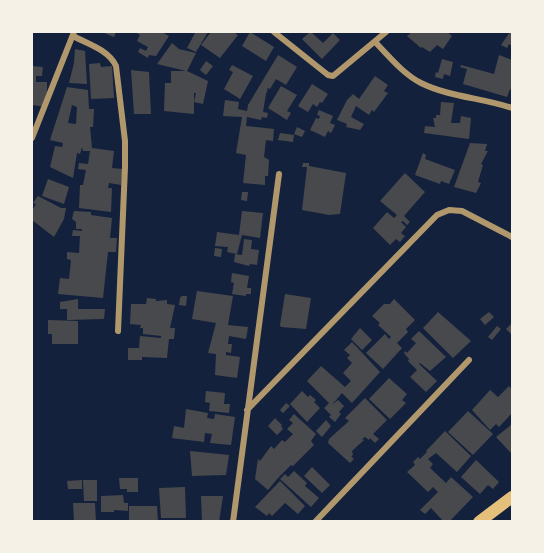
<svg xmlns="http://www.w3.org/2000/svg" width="544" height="553" viewBox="0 0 544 553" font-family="'Open Sans',sans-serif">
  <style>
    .building { fill: #48494c; fill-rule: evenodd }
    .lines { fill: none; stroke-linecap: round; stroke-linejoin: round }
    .minor { stroke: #b1986c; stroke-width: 6 }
    .secondary { stroke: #e5c07b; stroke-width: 12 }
  </style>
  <rect width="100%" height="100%" fill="#14213d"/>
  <path class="building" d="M102,32H116L114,37Z
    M138,32H162L169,36L156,56L149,55L148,58L138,52L140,48L146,51L148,47L137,41L140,35L137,33Z
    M192,32H208L196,52L187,48L195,33Z
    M211,32H233L238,35L220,58L201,45Z
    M250,32L274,47L266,61L242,46Z
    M307,32H311L323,43L333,33L340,40L322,59L302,39L309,33Z
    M412,32H447L452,36L443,49L437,45L430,52L422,47L421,48L407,36Z
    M510,32H512V46L509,44L507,48L501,45Z
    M172,43L179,49L196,53L187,71L208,81L203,104L194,102L196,93H194V114L164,111L165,83H171V71H186L157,64Z
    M75,49L85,51L87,84L69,83L74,63Z
    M278,55L297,67L286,85L276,79L270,89L268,88L266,94L263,112L268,113L267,118L262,117L261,120L247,117L246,126L274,129L273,141L266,140L264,157L269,160L268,176H265V185L243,183L246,155L236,153L242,117L223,116L225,100L239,102L238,109L247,111L248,105Z
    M499,55L512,60V91L510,89L507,97L463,84L467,69L460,67L461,65L494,74Z
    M442,59L453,62L450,76L444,74L443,79L435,77L436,72L438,73Z
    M206,61L213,66L206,75L200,70Z
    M100,63L101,67L112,66L114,98L91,99L89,64Z
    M232,65L253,76L240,99L224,89L233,72L229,70Z
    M32,66L43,67L42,76H36V82H47V107L32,105Z
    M131,70L149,72L151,114H134Z
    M375,76L388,85L384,91L388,93L374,112L372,110L369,115L356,106L351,117L364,124L360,130L346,127L347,124L337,120L347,100L353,94L359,99Z
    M312,84L328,94L322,103L320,102L317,107L313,104L308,112L298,106Z
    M281,86L297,95L287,111L291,113L287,120L268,108Z
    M67,87L88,90L89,109H94L93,127H90L92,148L114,151L112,168L123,169L121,185L109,183L108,188H112L111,212L79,208L80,185H83L86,170L78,169L79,163L88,164L90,151H83L82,147L80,154L77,153L73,178L50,167L55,146L62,147L63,143L50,140ZM72,105L77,107L76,124L68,123Z
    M441,102L454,103L451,123H460L461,116L471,118L469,139L424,133L425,126L435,127L433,118H436V115H440Z
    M319,110L333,116L330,123L335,125L331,133L328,131L325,137L310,130L316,118L319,119L320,116L317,115Z
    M297,127L305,131L302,137L294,134Z
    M280,133L294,135L293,142L278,140Z
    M470,143L487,144L485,151H488L481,164L483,165L478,182L481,183L476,193L454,187Z
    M423,153L426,155L425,159L455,170L449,184L441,181L440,184L415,175Z
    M303,163H309V166L346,173L340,214L329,215L302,210L307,167H302Z
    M405,173L425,192L404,216L410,222L407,225L403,221L401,222L406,227L401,233L405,236L400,242L396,239L390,245L373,228L387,212L394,218L397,215L380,201Z
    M48,179L69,187L64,204L42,196Z
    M242,192H248L247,201L241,200Z
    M38,196L61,208H66L64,219L54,237L32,220V208L33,209L36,204L33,203Z
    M74,211L91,212V215L112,218L110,238H117L116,252H108L103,298L58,294L60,278L69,279L71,260L67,259V252L79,253L80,236H72L73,230L82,231V229H76V222L72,219Z
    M242,211L263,213L260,238L242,235L237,254L227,252L228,247L215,246L217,232L239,235Z
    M244,239L252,240L251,249L259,250L257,265L250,264L249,266L234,262L235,254L242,255Z
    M215,248L222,249L221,257L214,256Z
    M232,273L249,276L247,288H251V294H246V296L232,294L234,283L231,282Z
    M197,291L233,296L228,325L248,327L246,339L229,336L228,344H232L231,353L226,352V355L240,357L237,378L215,375L216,354L208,353L216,323L192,319Z
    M285,294L311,298L306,329L281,327L280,325Z
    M182,296H187L186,306L179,305L180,298Z
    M147,298L156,299V301L167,300V304L175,305L170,328H175L174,339H169L167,358L142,357V360H128V348H139L140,336L161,338V336L143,334V328H140L141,325L130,324L131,304H146Z
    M78,299V309H105L104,319L67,320V309H60V302Z
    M394,299L415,320L406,329L408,332L397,343L402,348L383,369L366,353L385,334L389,339L391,337L378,325L380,323L372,316L384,304H390Z
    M438,312L471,341L453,358L423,328Z
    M489,312L494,317L485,325L480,319Z
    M48,320L78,321V344H52V334H48Z
    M512,323V335L506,329Z
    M497,326L501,329L492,340L488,337Z
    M360,328L372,340L362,350L351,339Z
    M419,331L446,357L430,371L420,363L419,364L437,381L426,392L410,377L417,370L408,361L409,359L404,353L405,351L407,353L416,343L411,339Z
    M352,342L380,372L352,403L342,393L332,405L338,400L344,406L339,412L341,414L335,422L329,417L331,415L324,408L329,403L307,381L321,366L345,387L351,381L343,373L352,363L347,358L350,355L344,350Z
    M389,378L407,394L402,400L406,403L390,419L369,399Z
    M509,386L512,390V413L499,427L496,424L490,430L472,410L490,390L498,397Z
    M206,391L225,393L224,404H230L229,413L209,411L210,403L205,402Z
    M302,391L308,397L310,395L316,400L314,402L320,408L307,422L290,404Z
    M365,398L387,420L373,434L379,439L375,443L370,438L369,440L365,437L362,439L364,440L352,451L353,455L351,456L354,459L350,463L328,443L329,439L349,421L345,418Z
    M286,403L290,406L283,413L280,410Z
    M186,409L208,413L207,418L214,419L215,414L235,417L231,445L210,443L212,434L205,433L204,442L172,438L174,426L184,428Z
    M468,411L493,434L473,455L448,432Z
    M294,414L316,434L311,441L314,445L293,466L291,465L278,478L268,490L255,479L258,459L260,461L271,446L274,449L282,440L285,442L293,434L287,429L293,423L289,420Z
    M275,418L282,425L281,426L283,429L277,435L268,426Z
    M326,420L331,426L322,437L316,431Z
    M512,424V454L496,437Z
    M445,431L471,456L457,472L436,453L428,459L433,464L430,468L446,483L451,477L473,497L449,522H444L431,508L425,514L420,510L438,492L433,487L428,492L407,472L415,465L413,462L418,457L420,459L427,452L426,451Z
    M190,451L229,455L226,475L192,476Z
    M476,460L499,482L493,489L488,485L480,494L461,477Z
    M312,467L330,485L322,493L304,476Z
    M294,471L307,483L305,486L319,498L311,507L280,479L285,474L288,477Z
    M119,478H138V492H127V489H120Z
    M82,480V489H68L67,481Z
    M83,480H97V501H84Z
    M280,481L305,506L298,514L285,503L272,516L269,513L267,516L255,507Z
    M185,487L186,518H161L159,488Z
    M123,495L124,503H128V511L114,510V512H101V496Z
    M201,496H223L219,522H202Z
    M73,503H95L96,522H74Z
    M129,506H157L158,522H129Z"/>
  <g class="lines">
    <path class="minor" d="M274,32L328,75L333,76L386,32
      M73,36C88,44 109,50 116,66L125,141V167L118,331
      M375,42C389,56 403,74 421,83C449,97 483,98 512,108
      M32,138L74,32
      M247,410L437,215L449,210L462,211L512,237
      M233,522L279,174
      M315,522L469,360"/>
    <path class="secondary" d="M479,522L512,497"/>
  </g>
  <rect width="544" height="553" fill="none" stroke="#f6f1e7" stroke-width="66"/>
</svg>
